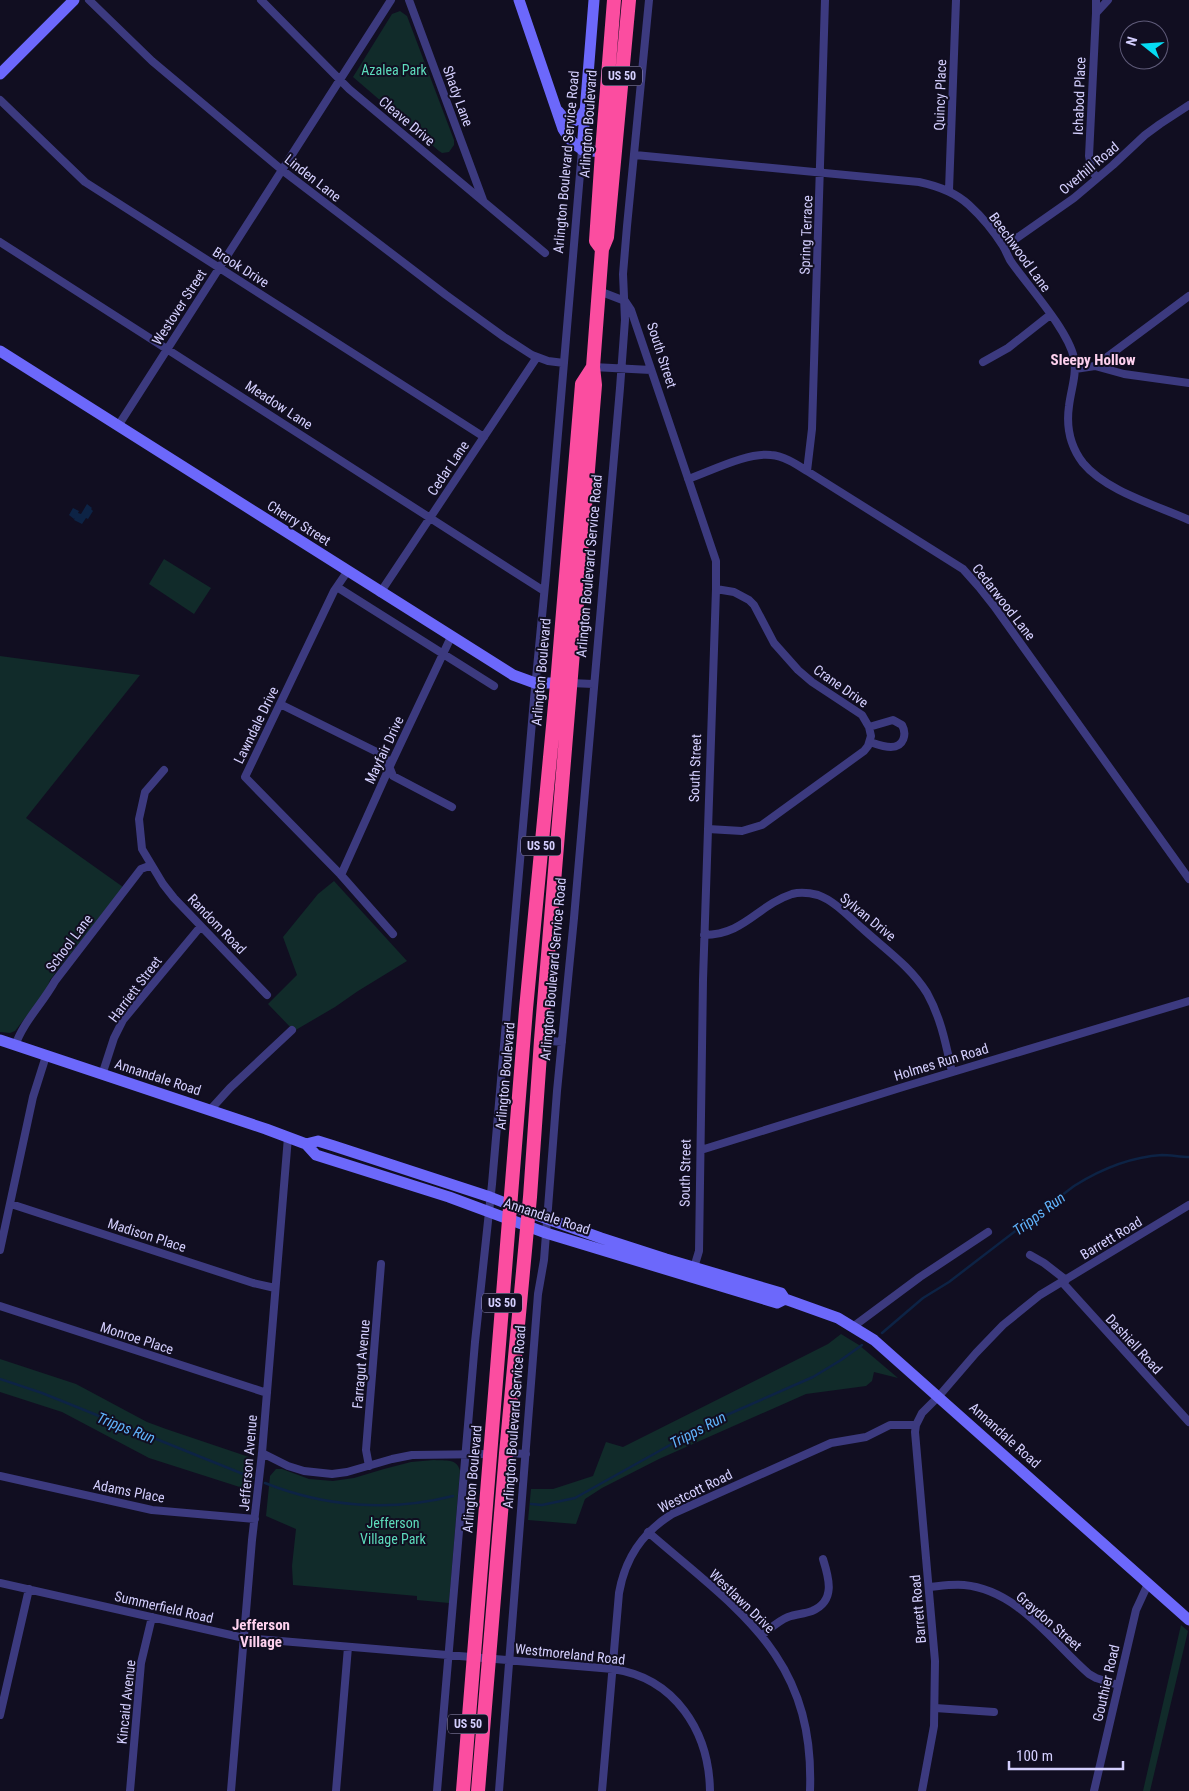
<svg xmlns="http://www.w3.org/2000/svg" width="1189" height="1791" viewBox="0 0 1189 1791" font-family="'Roboto Condensed',sans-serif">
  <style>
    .green { fill: #112b2a }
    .water { fill: #0d2345 }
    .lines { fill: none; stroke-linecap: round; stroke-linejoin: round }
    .stream { stroke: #0d2345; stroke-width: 2.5 }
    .street { stroke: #3c3a7f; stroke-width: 8 }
    .secondary { stroke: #6c68fb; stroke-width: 11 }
    .highway { stroke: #fb4da0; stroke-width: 14 }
    .labels { text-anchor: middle; stroke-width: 4; stroke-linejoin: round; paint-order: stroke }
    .shield { fill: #110e21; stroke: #9a95bc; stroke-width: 1 }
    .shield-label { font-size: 12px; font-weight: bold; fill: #d4cffe }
    .park-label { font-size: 14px; fill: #5ddcbc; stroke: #110e21 }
    .street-label { font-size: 14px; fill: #d4cffe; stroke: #110e21 }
    .neighbourhood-label { font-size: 15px; font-weight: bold; fill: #fed1ee; stroke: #110e21 }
    .water-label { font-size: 15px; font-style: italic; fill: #60b3fb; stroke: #110e21 }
  </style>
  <rect width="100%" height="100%" fill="#110e21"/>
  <path class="green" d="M400,11L407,16L454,140V145L449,152L442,153L439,151L353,77L392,14Z
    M164,559L211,588L194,614L149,584Z
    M0,656L140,675L26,818L123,887L50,980L46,991L15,1031L10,1033L0,1032Z
    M334,881L407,961L358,991L335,1007L294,1031L268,1004L297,975L283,937L318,894Z
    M841,1334L859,1345L898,1378L874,1372L872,1381L866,1386L806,1394L659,1459L602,1488L585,1499L576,1524L528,1520L531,1489H553L593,1476L606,1442L623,1447L828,1344Z
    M0,1359L76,1384L147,1422L166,1429L252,1458L249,1490L149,1458L62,1412L0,1392Z
    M434,1460C446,1461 457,1458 460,1471L449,1603L417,1600V1596L293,1585L292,1566L296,1529L266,1516L270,1476L276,1469H282L309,1479L333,1481L354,1478L384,1469L411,1462Z
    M1181,1625L1188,1631L1150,1791H1143Z"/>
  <path class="water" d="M87,504L92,508L91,509L93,511L88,519L86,518L82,524L74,520L75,518L74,519L69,515L73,508L79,511L78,513L81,514Z"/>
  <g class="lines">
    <path class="stream" d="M882,1333L923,1298L949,1282L1074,1186C1101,1169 1129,1157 1162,1155C1171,1155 1180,1157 1189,1157
      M0,1379L42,1393L253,1478
      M265,1483C325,1507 390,1512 453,1496
      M531,1504L542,1505L575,1498L713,1421L813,1377L841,1360L862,1345"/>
    <path class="street" d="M89,0L152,61L282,170L446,295L504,337L532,355L548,361L564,363
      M261,0L349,89L545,253
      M409,0L483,200
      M1096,0V13L1108,0
      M1096,13L1089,156L1092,171L1097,178
      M0,100L85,182L484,437
      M635,155L919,182C938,186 955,192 969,205C981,216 995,233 1003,246C1007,252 1008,258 1012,263C1029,287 1068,330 1074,358C1077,375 1071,389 1069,406C1066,427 1070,446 1083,463C1106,491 1156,505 1189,520
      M949,190L956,0
      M0,242L544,591
      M1004,247L1074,198L1113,165L1145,135L1160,124L1189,105
      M599,291L625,301L631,310L716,561V589L703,980L699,1251L693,1271
      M983,362L1008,348L1050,315
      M1095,366L1124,374L1189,383
      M593,367L651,370
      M1075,369L1095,366L1189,296
      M118,426L391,0
      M807,471L812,429L825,0
      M688,479C711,471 748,452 771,455C784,456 796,464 807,471L963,569L979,587L994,606L1189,879
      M347,572L334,591L245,777L341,875L393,934
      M337,587L494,686
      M380,593L537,357
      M571,683L593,684
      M280,704L385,756L393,776L452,807
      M869,727L893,720L902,725C907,734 904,747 891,747C884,747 876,744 870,742
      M164,770L145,792L139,819L142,849L163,884L174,898L267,995
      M708,829L742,831L762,825L864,751L868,746L871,736L869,727L862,715L812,682L798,670L774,643L754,605L749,600L734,592L716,589
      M341,875L390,766L451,637
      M704,935C744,935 758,905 792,894C800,892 810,893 818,895C835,901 850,918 863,929C886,950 910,966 927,993C941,1018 946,1045 952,1072
      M541,1040L562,1042
      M15,1046C23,1022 43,1003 55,981L141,869L149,866L153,868
      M102,1075L114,1038L123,1020L201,926
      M210,1110L230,1088L292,1030
      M701,1150L903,1087L1189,1001
      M11,1204L253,1283L275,1288
      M0,1250L33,1097L46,1056
      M1030,1255L1044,1263L1066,1280
      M1062,1282L1189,1422
      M0,1306L267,1393
      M854,1326L920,1277L988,1232
      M262,1453L288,1466L304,1471L332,1474L347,1472L392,1459L412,1455L491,1454
      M506,1453L526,1454
      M369,1466L366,1450L381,1264
      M0,1476L152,1510L255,1519
      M648,1532C739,1611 815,1656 810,1791
      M0,1583L244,1638L613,1669C675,1678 709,1731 710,1791
      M929,1587C940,1586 952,1584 964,1585C1018,1590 1052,1642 1089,1674L1096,1678L1118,1685
      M762,1635C771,1628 778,1621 788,1617C796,1614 804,1614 812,1611C836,1601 829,1578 823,1559
      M935,1708L994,1712
      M0,1715L29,1589
      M130,1791L141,1663L152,1617
      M231,1791L252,1540L262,1453L288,1137
      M336,1791L348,1647
      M437,1791L475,1342L492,1184L534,699L546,575L582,150
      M499,1791L538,1294L544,1260L557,1091L574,918L620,388L625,320L623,274L627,226L649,0
      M602,1791L619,1593C625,1558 642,1533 672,1514L831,1443L866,1437L890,1425H916
      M922,1791L934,1726L935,1661L915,1432L916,1425L922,1413L939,1396L976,1353L1003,1325L1040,1295L1189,1205
      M1094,1791L1136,1610L1148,1584"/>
    <path class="secondary" d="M519,0L563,129C577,153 585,150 610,153
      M0,74L74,0
      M558,111L564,118L574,121L580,118L585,110
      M582,150L594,0
      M0,351L513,675L535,683H565
      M0,1040L266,1129L306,1144L316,1155L449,1197L546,1233L777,1303L785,1299
      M306,1144L318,1141L334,1146L490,1197L528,1212L601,1238L666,1259L781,1293L785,1299L838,1318L874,1340L1189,1620"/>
    <path class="highway" d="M602,249L596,241L602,152L614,0
      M463,1791L526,1009L557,684L582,384L593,367
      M478,1791L506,1453L530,1197L541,1040L595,385L593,367L602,249L607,237L629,0"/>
  </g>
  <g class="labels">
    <g class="shield">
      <rect x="602" y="66.5" width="40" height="19" rx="4"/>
      <rect x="521" y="836.5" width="40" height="19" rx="4"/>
      <rect x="482" y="1293.5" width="40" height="19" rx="4"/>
      <rect x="448" y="1714.5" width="40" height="19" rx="4"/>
    </g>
    <g class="shield-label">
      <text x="622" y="80">US 50</text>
      <text x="541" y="850">US 50</text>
      <text x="502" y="1307">US 50</text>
      <text x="468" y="1728">US 50</text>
    </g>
    <g class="park-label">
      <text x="394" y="75">Azalea Park</text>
      <text x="393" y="1528">Jefferson<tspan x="393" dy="16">Village Park</tspan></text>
    </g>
    <g class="street-label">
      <text transform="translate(940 95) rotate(-88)" y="5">Quincy Place</text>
      <text transform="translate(458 96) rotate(70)" y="5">Shady Lane</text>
      <text transform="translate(1079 96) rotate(-88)" y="5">Ichabod Place</text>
      <text transform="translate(407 121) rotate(40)" y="5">Cleave Drive</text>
      <text transform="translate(588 124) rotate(-86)" y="5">Arlington Boulevard</text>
      <text transform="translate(566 162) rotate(-85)" y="5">Arlington Boulevard Service Road</text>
      <text transform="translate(1089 168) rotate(-40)" y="5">Overhill Road</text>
      <text transform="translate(313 178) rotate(38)" y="5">Linden Lane</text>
      <text transform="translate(806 235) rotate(-88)" y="5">Spring Terrace</text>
      <text transform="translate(1020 252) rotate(54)" y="5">Beechwood Lane</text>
      <text transform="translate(241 267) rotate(32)" y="5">Brook Drive</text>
      <text transform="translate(179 307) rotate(-57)" y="5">Westover Street</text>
      <text transform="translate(662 355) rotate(72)" y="5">South Street</text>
      <text transform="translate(279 405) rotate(33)" y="5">Meadow Lane</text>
      <text transform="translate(448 468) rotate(-56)" y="5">Cedar Lane</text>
      <text transform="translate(299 523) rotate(32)" y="5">Cherry Street</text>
      <text transform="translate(589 566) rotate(-85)" y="5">Arlington Boulevard Service Road</text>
      <text transform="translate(1004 602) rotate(52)" y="5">Cedarwood Lane</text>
      <text transform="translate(541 672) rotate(-85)" y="5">Arlington Boulevard</text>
      <text transform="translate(841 686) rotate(35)" y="5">Crane Drive</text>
      <text transform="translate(256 725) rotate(-64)" y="5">Lawndale Drive</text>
      <text transform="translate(384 750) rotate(-65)" y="5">Mayfair Drive</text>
      <text transform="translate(695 768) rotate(-88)" y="5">South Street</text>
      <text transform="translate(868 917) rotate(39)" y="5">Sylvan Drive</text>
      <text transform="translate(217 924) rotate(46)" y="5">Random Road</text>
      <text transform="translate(69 943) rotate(-53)" y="5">School Lane</text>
      <text transform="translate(553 969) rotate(-85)" y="5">Arlington Boulevard Service Road</text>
      <text transform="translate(135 989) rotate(-53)" y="5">Harriett Street</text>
      <text transform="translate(941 1062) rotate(-17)" y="5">Holmes Run Road</text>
      <text transform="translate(505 1076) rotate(-85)" y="5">Arlington Boulevard</text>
      <text transform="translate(158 1077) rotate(18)" y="5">Annandale Road</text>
      <text transform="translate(685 1173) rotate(-89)" y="5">South Street</text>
      <text transform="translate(547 1216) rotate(18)" y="5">Annandale Road</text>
      <text transform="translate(147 1235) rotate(18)" y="5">Madison Place</text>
      <text transform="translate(1111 1238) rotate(-31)" y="5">Barrett Road</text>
      <text transform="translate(137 1338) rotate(18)" y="5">Monroe Place</text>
      <text transform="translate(1134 1344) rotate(47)" y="5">Dashiell Road</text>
      <text transform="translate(361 1364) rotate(-85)" y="5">Farragut Avenue</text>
      <text transform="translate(514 1417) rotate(-86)" y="5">Arlington Boulevard Service Road</text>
      <text transform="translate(1005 1435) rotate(42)" y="5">Annandale Road</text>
      <text transform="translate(248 1463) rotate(-85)" y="5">Jefferson Avenue</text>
      <text transform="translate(472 1479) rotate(-85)" y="5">Arlington Boulevard</text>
      <text transform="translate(129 1491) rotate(11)" y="5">Adams Place</text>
      <text transform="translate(695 1491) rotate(-26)" y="5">Westcott Road</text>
      <text transform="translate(742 1601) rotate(44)" y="5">Westlawn Drive</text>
      <text transform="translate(164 1607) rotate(13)" y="5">Summerfield Road</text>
      <text transform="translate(918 1609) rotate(-95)" y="5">Barrett Road</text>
      <text transform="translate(1049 1621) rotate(41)" y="5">Graydon Street</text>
      <text transform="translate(570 1654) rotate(6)" y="5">Westmoreland Road</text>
      <text transform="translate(1106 1683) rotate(-77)" y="5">Gouthier Road</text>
      <text transform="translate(126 1702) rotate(-84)" y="5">Kincaid Avenue</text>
    </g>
    <g class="neighbourhood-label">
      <text x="1093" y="365">Sleepy Hollow</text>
      <text x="261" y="1630">Jefferson<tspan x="261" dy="17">Village</tspan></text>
    </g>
    <g class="water-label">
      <text transform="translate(1039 1214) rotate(-37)" y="5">Tripps Run</text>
      <text transform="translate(126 1428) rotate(21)" y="5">Tripps Run</text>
      <text transform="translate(698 1430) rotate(-28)" y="5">Tripps Run</text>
    </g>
  </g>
  <g transform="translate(1144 45) rotate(287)"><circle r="24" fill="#110e21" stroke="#5f5b79"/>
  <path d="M0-4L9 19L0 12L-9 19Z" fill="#06dbf3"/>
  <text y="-8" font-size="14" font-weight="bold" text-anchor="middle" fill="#d4cffe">N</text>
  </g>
  <path d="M1009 1761v8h114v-8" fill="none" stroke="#d4cffe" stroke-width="2.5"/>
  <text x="1016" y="1761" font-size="15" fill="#d4cffe" stroke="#110e21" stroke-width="4" paint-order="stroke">100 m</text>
</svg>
